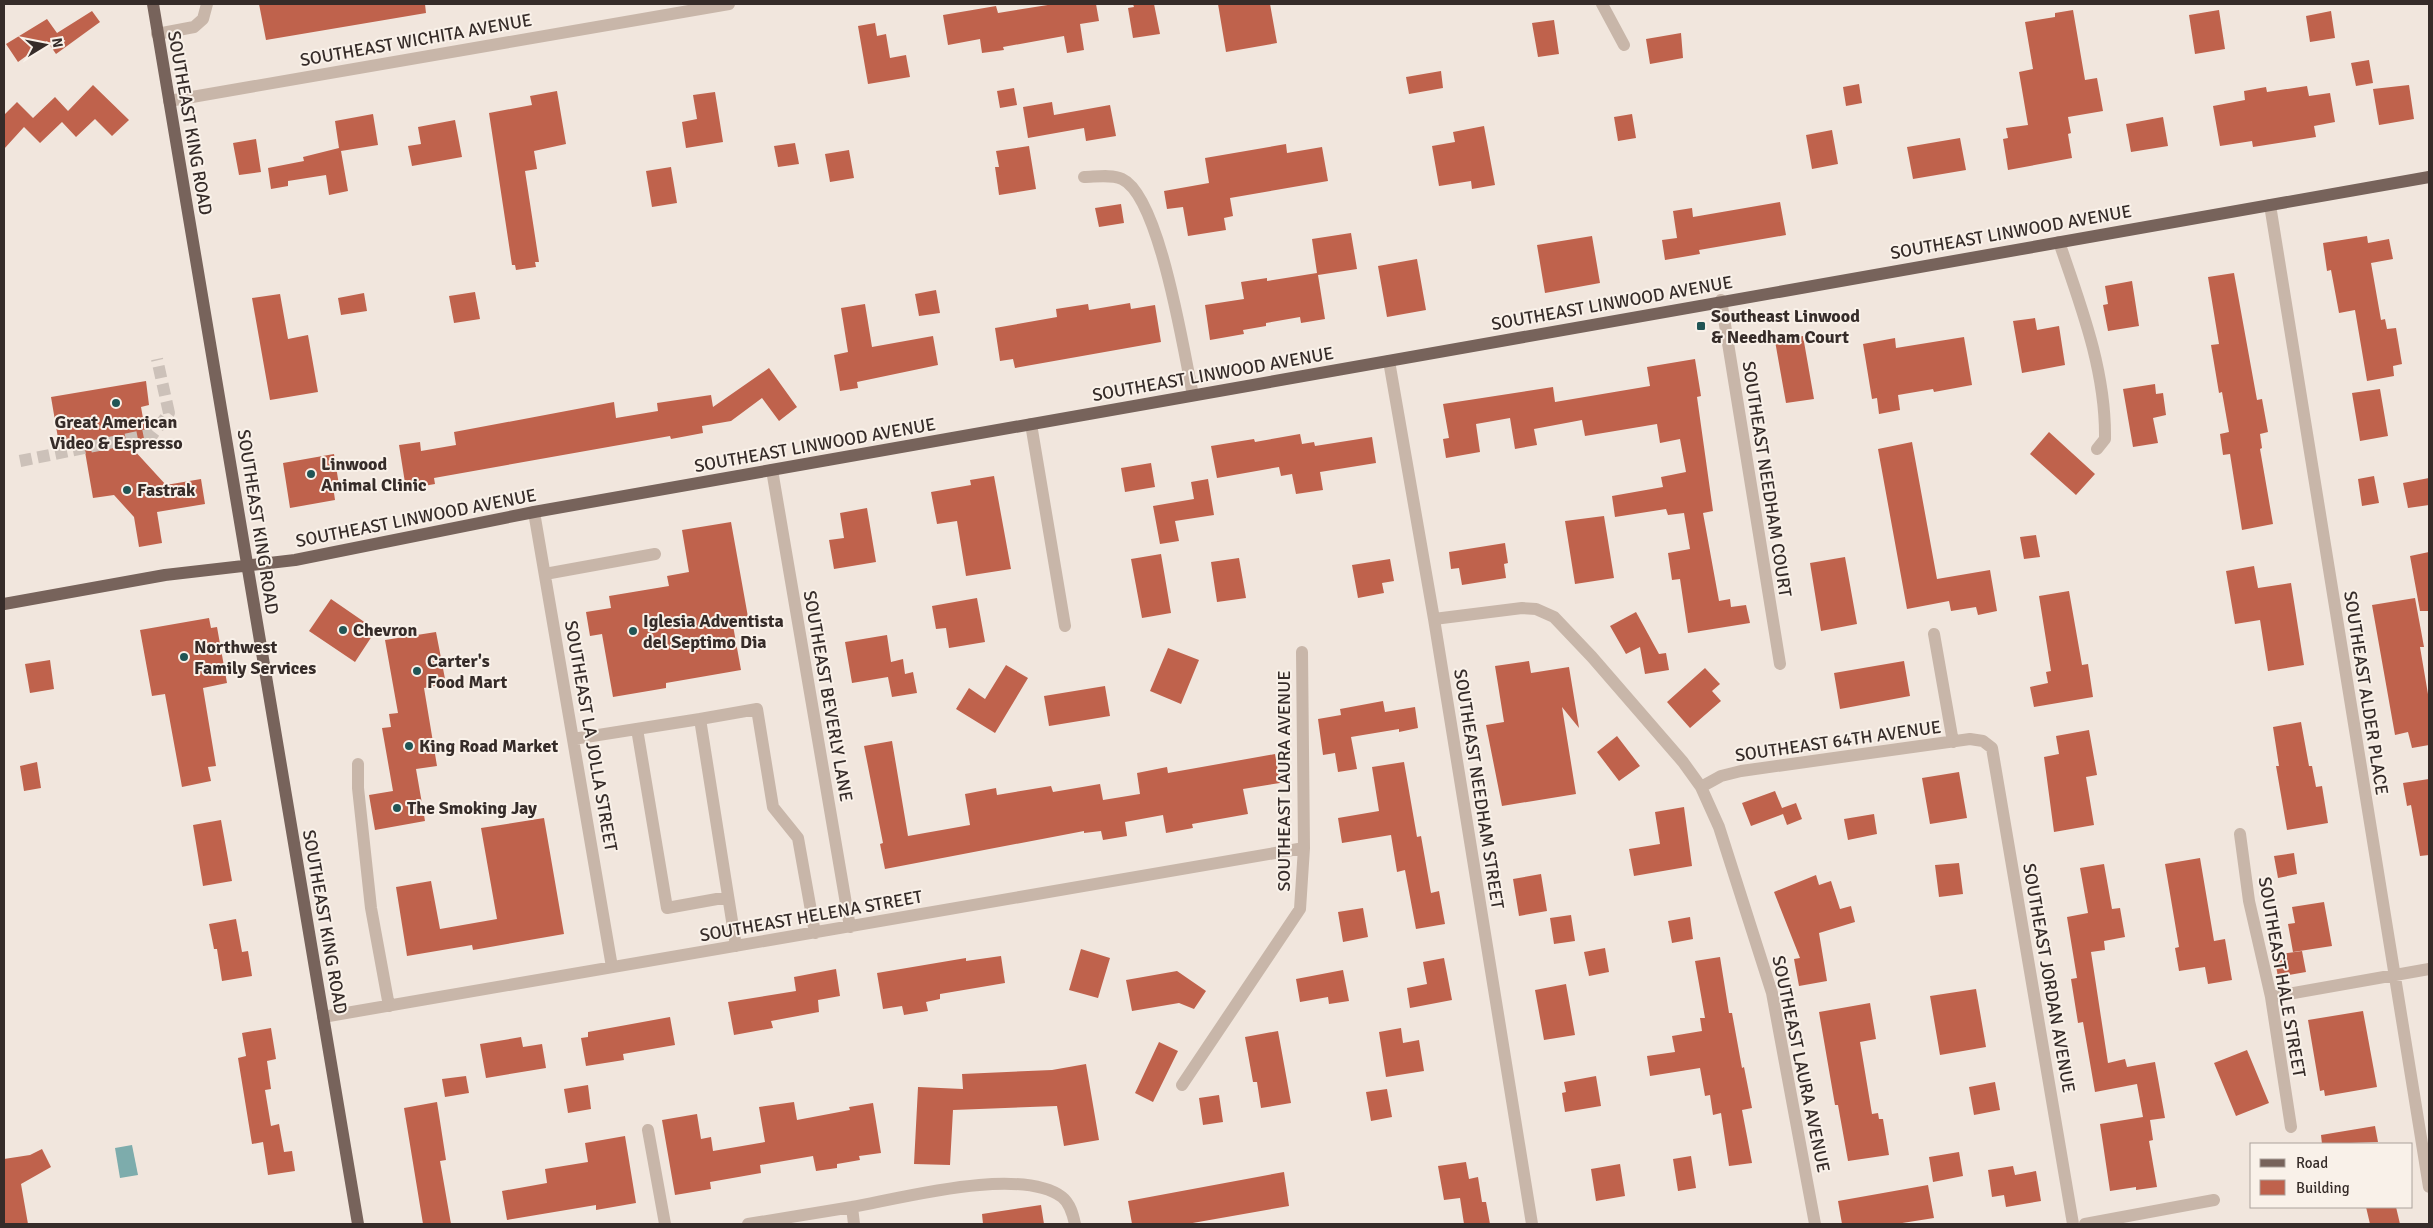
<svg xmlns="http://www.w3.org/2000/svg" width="2433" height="1228" viewBox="0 0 2433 1228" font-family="Signika,sans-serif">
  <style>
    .water { fill: #7dacac }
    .building { fill: #bf624c }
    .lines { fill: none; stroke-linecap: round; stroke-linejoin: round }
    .minor-tunnel { stroke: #ccc1b9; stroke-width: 12; stroke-dasharray: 12 6; stroke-linecap: butt }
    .minor { stroke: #c8b6a9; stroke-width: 12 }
    .major { stroke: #77635b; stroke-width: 12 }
    .poi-dot { fill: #205555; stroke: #f9f1e9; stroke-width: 2 }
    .labels { text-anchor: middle; stroke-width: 4; stroke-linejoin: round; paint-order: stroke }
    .street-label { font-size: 18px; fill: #362c29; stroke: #f9f1e9 }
    .poi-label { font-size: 18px; font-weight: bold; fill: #362c29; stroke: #f9f1e9; text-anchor: start }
  </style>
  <rect width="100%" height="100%" fill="#f1e6dd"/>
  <path class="water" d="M132,1145L138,1175L120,1178L115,1148Z"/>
  <path class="building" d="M259,4H425L426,13L266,40Z
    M1054,4H1096L1099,21L1080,24L1084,50L1067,53L1064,36L1003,47L1004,50L982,53L980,39L948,45L943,15L996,6L998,13Z
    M1133,4H1154L1160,34L1133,38L1128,8L1134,7Z
    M1218,4H1270L1277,43L1226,52Z
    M2073,10L2085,80L2097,78L2103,111L2068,117L2071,133L2068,134L2072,158L2008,170L2003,139L2008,138L2006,128L2028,125L2019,72L2033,69L2025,22L2055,17V13Z
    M2219,10L2225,49L2195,54L2189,15Z
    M92,11L100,22L56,54L47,41L18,62L6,44L47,19L57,33Z
    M2331,11L2335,38L2310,42L2306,16Z
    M1554,20L1559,54L1538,57L1532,23Z
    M875,23L877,36L886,34L890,58L906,55L910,77L868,84L858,26Z
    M1681,33L1683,58L1650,64L1646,39Z
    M2369,60L2373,83L2356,86L2351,63Z
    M1441,71L1443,88L1409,94L1406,77Z
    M1859,84L1862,103L1846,106L1843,87Z
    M93,85L129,120L112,136L95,119L76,137L62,122L40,143L24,127L4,149V115L17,102L33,118L55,97L68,111Z
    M2409,85L2414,119L2379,125L2373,89Z
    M2307,86L2309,96L2330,93L2335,122L2314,126L2316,137L2253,147L2252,141L2220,146L2213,106L2245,100L2244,91L2266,87L2267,92Z
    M1014,88L1017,105L1000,108L997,91Z
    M557,91L566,144L534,151L537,169L525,171L539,262H535L536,267L516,270L515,265H512L489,113L532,105L530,96Z
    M715,92L723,142L686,148L682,122L697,119L693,95Z
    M1052,102L1054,115L1110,105L1116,136L1086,141L1084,128L1028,138L1023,107Z
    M373,114L378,145L341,151L348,191L329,195L326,175L288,181V186L271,189L268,168L304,161L303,157L339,148L335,121Z
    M1632,114L1636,138L1618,141L1614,117Z
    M2163,117L2168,146L2131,152L2126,124Z
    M455,120L462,157L412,166L408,146L421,144L418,127Z
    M1484,126L1495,185L1472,189L1471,181L1439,186L1432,146L1455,142L1453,132Z
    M1832,130L1838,164L1812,169L1806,135Z
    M1960,138L1966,170L1913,179L1907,147Z
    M256,139L261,172L239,175L233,143Z
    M795,143L799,164L778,167L774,146Z
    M1286,144L1287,153L1322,147L1328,181L1230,198L1233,216L1224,218L1226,230L1188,236L1183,207L1167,209L1164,191L1209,183L1205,158Z
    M1029,146L1036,189L999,195L995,167H999L996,151Z
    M849,150L854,178L830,182L825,154Z
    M671,167L677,203L652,207L646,171Z
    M1780,202L1786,235L1699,250L1700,254L1665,260L1662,240L1677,238L1673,211L1692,208L1693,217Z
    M1121,204L1124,223L1099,227L1095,208Z
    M1351,233L1357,269L1318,275L1325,319L1301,323L1300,317L1266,323V326L1243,330L1244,334L1210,340L1205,305L1244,299L1241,282L1267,278V281L1317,273L1312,239Z
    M1592,236L1600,283L1545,293L1537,245Z
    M2367,236L2368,243L2389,239L2393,259L2371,263L2381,320L2385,319L2387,329L2396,328L2402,364L2393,366L2394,376L2367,381L2355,310L2339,313L2331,270L2327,271L2323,243Z
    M1417,259L1426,310L1387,317L1378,266Z
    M2234,273L2257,400L2262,399L2268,432L2260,434L2262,448L2260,449L2273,524L2242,530L2230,454L2223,455L2220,434L2229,432L2222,392L2219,393L2211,345L2219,344L2208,277Z
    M2132,281L2139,326L2108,331L2103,305L2108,304L2105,286Z
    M936,290L940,313L919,316L915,294Z
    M475,292L480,319L454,323L449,296Z
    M364,293L367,311L341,315L338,298Z
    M280,294L288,339L308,335L318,392L270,400L252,298Z
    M1130,303L1131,309L1155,305L1161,342L1015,368L1013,359L1000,361L995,328L1057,317L1056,309L1088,304L1089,310Z
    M865,304L872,347L933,336L938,365L857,382L858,388L840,391L834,355L848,352L841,308Z
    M2035,318L2037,330L2059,326L2065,365L2022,373L2013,321Z
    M1803,336L1814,399L1786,403L1775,341Z
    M1964,337L1972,385L1934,392L1933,389L1898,395L1900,410L1879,414L1877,398L1872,399L1863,344L1895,338L1896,348Z
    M1695,359L1701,396L1697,397L1713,511L1703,513L1719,601L1730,599L1731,607L1746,605L1750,623L1688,633L1680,579L1672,580L1668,553L1690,549L1684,513L1668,515L1666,509L1615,517L1612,496L1663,487L1661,477L1686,472L1680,439L1660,443L1657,424L1585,436L1582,420L1534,429L1537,445L1515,449L1510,418L1476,424L1480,452L1446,458L1443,439L1449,438L1443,404L1553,387L1555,402L1650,386L1647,367Z
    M769,368L797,407L779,421L762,398L731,421L702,426L703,433L671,439L670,436L434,478L435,484L406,489L399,445L420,442L421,451L456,445L454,432L614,402L616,418L658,411L657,403L711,395L713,407Z
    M146,381L149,405L141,407L148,446L133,449L166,485L201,479L205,504L157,512L162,543L139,547L134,517L114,495L93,498L83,440L59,444L51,397Z
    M2155,384L2156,394L2163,393L2166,415L2153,418L2158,443L2133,447L2123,389Z
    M2380,389L2388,436L2360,441L2352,393Z
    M2049,432L2095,474L2076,495L2030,454Z
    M1300,434L1302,444L1314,442L1315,446L1372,437L1376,463L1320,472L1323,490L1296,494L1292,474L1281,476L1279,467L1217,478L1211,446L1254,439L1255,442Z
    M1912,442L1937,579L1990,570L1997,611L1978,615L1976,607L1951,611L1949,601L1907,609L1878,449Z
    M334,454L339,485L333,486L335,500L290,508L283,463Z
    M1151,463L1155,487L1125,492L1121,468Z
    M994,476L1011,569L966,576L957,521L937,524L931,492L971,485L970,480Z
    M2374,476L2379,503L2362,506L2358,479Z
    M2429,478V505L2408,508L2403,483Z
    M1208,479L1214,515L1175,521L1179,541L1160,544L1153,506L1194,499L1191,482Z
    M867,508L876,562L834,569L829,540L844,538L840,513Z
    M1604,516L1614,578L1575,584L1565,521Z
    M731,522L748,617L732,620L741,670L666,683V688L613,697L602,634L590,636L586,612L611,608L609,596L669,586L667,576L689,572L682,530Z
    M2036,535L2040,557L2024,559L2020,537Z
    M1505,543L1508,563L1504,564L1506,578L1462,585L1459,568L1451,569L1449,552Z
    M2429,552V611H2420L2410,556Z
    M1161,554L1171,613L1142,618L1131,559Z
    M1845,557L1857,624L1821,631L1810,563Z
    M1239,558L1246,598L1217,602L1211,562Z
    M1390,559L1394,581L1382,583L1384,593L1358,598L1352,565Z
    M2254,566L2258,588L2291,583L2304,665L2268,671L2260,620L2235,624L2226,571Z
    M2069,591L2082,665L2088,664L2093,697L2034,707L2030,687L2048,683L2046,672L2051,671L2039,596Z
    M977,598L985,642L949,648L946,628L936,629L932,606Z
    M2415,598L2424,647H2420L2429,700V745L2412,748L2408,732L2395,735L2372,605Z
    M331,599L376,630L355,662L309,631Z
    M1636,612L1659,654L1666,653L1669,670L1645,674L1640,647L1626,654L1610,626Z
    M209,618L211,628L217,627L227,683L203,688L216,766L208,767L211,781L182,787L165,694L152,696L140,630Z
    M436,632L446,684L424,688L437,766L416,769L425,821L375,830L369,795L393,791L382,728L391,727L389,714L398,713L385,640Z
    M887,635L891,662L903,659L905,674L913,672L917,693L892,697L888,677L852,683L845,642Z
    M1168,648L1199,660L1181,704L1150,691Z
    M50,660L54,689L30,693L25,664Z
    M1529,661L1531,673L1569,667L1579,728L1562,707L1576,794L1502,806L1486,725L1504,722L1495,666Z
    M1904,661L1910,696L1840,709L1834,673Z
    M1006,665L1028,678L995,733L956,709L969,688L985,699Z
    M1705,668L1720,684L1712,691L1721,701L1690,728L1667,702Z
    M1105,686L1110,716L1049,726L1044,696Z
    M1383,701L1385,712L1415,707L1418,728L1399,732V729L1351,737L1357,769L1338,772L1335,753L1323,755L1318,719L1341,715L1340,709Z
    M2301,722L2309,766H2312L2316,787L2322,786L2328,823L2287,830L2276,766H2279L2273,727Z
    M2089,730L2097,775L2086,777L2094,825L2054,832L2044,757L2059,754L2056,736Z
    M1617,736L1640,766L1619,781L1597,752Z
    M892,741L908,836L970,825L965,794L996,788L997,795L1051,786L1053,792L1100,784L1103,800L1140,794L1137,773L1167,767L1168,773L1275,754L1280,783L1243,789L1248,814L1192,824L1193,828L1166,833L1163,815L1125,822L1127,836L1103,840L1101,831L1084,833V831L885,869L880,844L883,843L864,746Z
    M37,762L41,788L24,791L20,766Z
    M1404,762L1417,837L1421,836L1431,893L1439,891L1445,924L1416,929L1405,870L1397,872L1391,835L1342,843L1338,818L1379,811L1372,767Z
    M1959,772L1967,818L1930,824L1922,778Z
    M2429,779V855L2420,856L2411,805L2407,806L2403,783Z
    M1775,791L1782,808L1796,803L1802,819L1787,825L1783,814L1751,826L1742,803Z
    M1684,807L1692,866L1634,876L1629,849L1660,844L1655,812Z
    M1874,814L1877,834L1848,840L1844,819Z
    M544,818L564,934L473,950L472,945L407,956L396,887L431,881L440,929L497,919L481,828Z
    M221,820L232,881L203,886L193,825Z
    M2294,853L2297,874L2278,878L2274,856Z
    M2200,858L2214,941L2225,939L2232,980L2208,984L2205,967L2179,971L2175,948L2179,947L2165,864Z
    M1959,863L1963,894L1939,897L1935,865Z
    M2104,864L2112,909L2120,908L2125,937L2104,941L2105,950L2091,952L2108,1063L2125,1059L2127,1067L2155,1062L2165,1118L2150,1120L2153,1140L2149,1141L2157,1187L2136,1190V1187L2110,1191L2100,1124L2143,1117L2137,1084L2095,1092L2083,1022L2078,1023L2071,979L2077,978L2067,917L2088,913L2080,868Z
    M1541,874L1547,911L1519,916L1513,879Z
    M1816,875L1819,885L1831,881L1840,909L1851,906L1855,922L1819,933L1827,981L1799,986L1794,959L1800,958L1774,892Z
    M2324,902L2332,946L2293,952L2288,924L2295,923L2292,907Z
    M1363,908L1368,937L1343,942L1338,912Z
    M1571,915L1575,941L1554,944L1550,918Z
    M1690,917L1693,939L1672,943L1668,921Z
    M236,919L242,952L248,951L252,976L222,981L217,949H214L209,924Z
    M1605,948L1609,972L1589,976L1584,952Z
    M1081,949L1110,958L1098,998L1069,990Z
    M2302,951L2306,972L2278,977L2274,955Z
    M1001,956L1005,983L940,994V999L926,1002L928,1011L904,1015L902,1006L883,1009L877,973L966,958V961Z
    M1720,957L1729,1013H1732L1742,1068L1744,1067L1752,1108L1742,1110L1752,1163L1729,1166L1721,1113L1713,1115L1710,1095L1705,1096L1700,1068L1650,1076L1647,1056L1675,1052L1672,1036L1702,1031L1700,1018H1705L1695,961Z
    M1444,958L1452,1000L1410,1008L1407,988L1427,984L1423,962Z
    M836,969L840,996L818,1000L819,1012L771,1021L773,1028L734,1035L728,1002L796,991L794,977Z
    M1343,970L1349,1001L1329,1004L1328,997L1300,1002L1296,979Z
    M1177,971L1206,991L1194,1009L1179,1003L1132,1011L1126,980Z
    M1566,984L1575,1035L1544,1040L1535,990Z
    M1976,989L1986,1047L1940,1055L1930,996Z
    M1870,1003L1876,1039L1860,1042L1872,1114L1878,1113L1879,1119H1883L1889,1155L1848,1161L1838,1105H1835L1819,1012Z
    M2363,1011L2377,1087L2325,1096L2324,1090L2320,1091L2308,1020Z
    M670,1017L675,1045L623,1054L624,1060L586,1066L581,1038L588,1037V1032Z
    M271,1028L276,1059L267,1061L271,1089L265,1090L271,1126L279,1124L284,1152L292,1151L295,1171L268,1175L263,1142L252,1144L238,1058L246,1056L242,1033Z
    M1401,1028L1403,1043L1419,1040L1424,1071L1386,1077L1379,1032Z
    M1278,1031L1291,1103L1261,1108L1257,1082H1253L1245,1037Z
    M521,1037L523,1047L542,1044L546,1068L486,1078L480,1044Z
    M1159,1042L1178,1051L1153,1102L1135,1093Z
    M2247,1050L2269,1103L2236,1116L2214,1063Z
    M1086,1064L1099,1140L1064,1146L1057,1106L953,1110L950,1165L914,1164L918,1087L963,1089L962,1074L1052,1070Z
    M466,1076L469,1093L445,1097L442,1079Z
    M1596,1076L1601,1106L1565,1112L1562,1093L1566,1092L1564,1082Z
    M1995,1082L2000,1110L1974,1115L1969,1087Z
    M588,1085L591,1109L568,1113L564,1089Z
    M1387,1089L1392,1117L1371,1121L1366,1092Z
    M1219,1095L1223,1122L1203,1125L1199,1098Z
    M437,1102L446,1160L440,1161L451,1224H423L404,1108Z
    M794,1102L797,1120L850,1110L849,1107L873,1103L881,1153L859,1156L860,1160L837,1164V1168L816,1171L813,1156L760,1165L761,1173L710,1182L711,1189L675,1195L662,1120L697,1114L701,1139L711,1137L713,1151L765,1142L759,1107Z
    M2375,1126L2378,1142L2322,1144L2321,1135Z
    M625,1136L636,1203L596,1210V1205L507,1220L502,1191L547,1183L545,1169L588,1162L585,1143Z
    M42,1149L51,1167L21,1184L28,1224H4V1159L30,1155Z
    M1959,1152L1963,1176L1933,1182L1929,1157Z
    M1691,1156L1696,1188L1678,1191L1673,1159Z
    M1466,1162L1469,1179L1478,1177L1482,1202H1486L1490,1224H1464L1460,1198L1444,1200L1438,1166Z
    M1620,1164L1625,1196L1596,1201L1591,1169Z
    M2013,1166L2015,1175L2036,1171L2041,1201L2006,1207L2004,1195L1992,1197L1988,1170Z
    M1284,1172L1289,1206L1187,1224H1132L1128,1201Z
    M1928,1185L1934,1218L1896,1224H1842L1838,1201Z
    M1041,1205L1044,1224H983L982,1214Z
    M2366,1207H2396L2400,1224H2370Z"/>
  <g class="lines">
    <path class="minor-tunnel" d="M20,461L153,434L169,413L157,359"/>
    <path class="minor" d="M1602,4L1624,45
      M157,34L194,27L203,19L207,4
      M169,101L729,4
      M1084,177C1095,177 1111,174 1122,179C1160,196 1184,354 1193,395
      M2270,205L2429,1187
      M2059,242C2081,306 2106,371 2105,439L2097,449
      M1721,300L1780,664
      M1389,361L1434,619L1532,1224
      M1031,424L1065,626
      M772,470L850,927
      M534,512L612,967
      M545,574L655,554
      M1434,619L1522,608L1536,609L1554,617L1592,657L1683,762L1701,787L1719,827L1772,993L1815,1224
      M1934,634L1953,742
      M700,719L757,709L773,807L798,838L815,933
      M637,729L667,908L728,897
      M573,739L700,719L736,946
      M358,764V788L371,908L389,1006
      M1701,787L1721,776L1741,771L1970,739L1983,741L1992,748L2073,1224
      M2240,834L2249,901L2271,997L2291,1127
      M2271,997L2429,969
      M323,1017L1304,848
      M1182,1085L1300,909L1304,848L1302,652
      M648,1130L665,1224
      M748,1224L852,1207
      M854,1224L852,1207C902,1198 1020,1166 1062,1197C1070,1203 1073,1215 1075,1224
      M2085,1224L2214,1200"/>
    <path class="major" d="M153,4L358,1224
      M4,604L165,575L295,560L534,512L2429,177"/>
  </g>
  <g class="poi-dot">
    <rect x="1696" y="321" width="10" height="10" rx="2.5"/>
    <circle cx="116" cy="403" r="5"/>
    <circle cx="311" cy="474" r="5"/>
    <circle cx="127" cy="490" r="5"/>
    <circle cx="343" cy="630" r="5"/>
    <circle cx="633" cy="631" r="5"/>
    <circle cx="184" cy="657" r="5"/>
    <circle cx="417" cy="671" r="5"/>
    <circle cx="409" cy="746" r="5"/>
    <circle cx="397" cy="808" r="5"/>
  </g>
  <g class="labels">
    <g class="street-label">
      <text transform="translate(416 40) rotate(-10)" y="6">SOUTHEAST WICHITA AVENUE</text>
      <text transform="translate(190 123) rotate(80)" y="6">SOUTHEAST KING ROAD</text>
      <text transform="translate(2011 232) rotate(-10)" y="6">SOUTHEAST LINWOOD AVENUE</text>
      <text transform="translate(1612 303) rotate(-10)" y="6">SOUTHEAST LINWOOD AVENUE</text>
      <text transform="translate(1213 374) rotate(-10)" y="6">SOUTHEAST LINWOOD AVENUE</text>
      <text transform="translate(815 445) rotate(-10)" y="6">SOUTHEAST LINWOOD AVENUE</text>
      <text transform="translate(1767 479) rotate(81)" y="6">SOUTHEAST NEEDHAM COURT</text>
      <text transform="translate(416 518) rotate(-11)" y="6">SOUTHEAST LINWOOD AVENUE</text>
      <text transform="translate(258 522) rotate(81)" y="6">SOUTHEAST KING ROAD</text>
      <text transform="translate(2366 693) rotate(81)" y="6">SOUTHEAST ALDER PLACE</text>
      <text transform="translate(828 696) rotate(80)" y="6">SOUTHEAST BEVERLY LANE</text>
      <text transform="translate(591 736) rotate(80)" y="6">SOUTHEAST LA JOLLA STREET</text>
      <text transform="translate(1838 741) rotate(-8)" y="6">SOUTHEAST 64TH AVENUE</text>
      <text transform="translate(1284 781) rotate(-90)" y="6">SOUTHEAST LAURA AVENUE</text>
      <text transform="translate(1479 789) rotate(81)" y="6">SOUTHEAST NEEDHAM STREET</text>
      <text transform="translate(811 916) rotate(-10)" y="6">SOUTHEAST HELENA STREET</text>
      <text transform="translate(325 922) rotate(80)" y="6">SOUTHEAST KING ROAD</text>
      <text transform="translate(2282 977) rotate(80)" y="6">SOUTHEAST HALE STREET</text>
      <text transform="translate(2049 978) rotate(80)" y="6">SOUTHEAST JORDAN AVENUE</text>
      <text transform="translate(1801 1064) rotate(78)" y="6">SOUTHEAST LAURA AVENUE</text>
    </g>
    <g class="poi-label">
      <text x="1711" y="322">Southeast Linwood<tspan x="1711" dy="21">&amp; Needham Court</tspan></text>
      <text x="116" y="428" text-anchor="middle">Great American<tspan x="116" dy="21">Video &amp; Espresso</tspan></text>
      <text x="321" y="470">Linwood<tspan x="321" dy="21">Animal Clinic</tspan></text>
      <text x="137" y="496">Fastrak</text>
      <text x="643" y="627">Iglesia Adventista<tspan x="643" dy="21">del Septimo Dia</tspan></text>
      <text x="353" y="636">Chevron</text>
      <text x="194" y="653">Northwest<tspan x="194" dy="21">Family Services</tspan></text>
      <text x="427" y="667">Carter's<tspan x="427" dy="21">Food Mart</tspan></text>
      <text x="419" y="752">King Road Market</text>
      <text x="407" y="814">The Smoking Jay</text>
    </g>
  </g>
  <rect width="2433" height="1228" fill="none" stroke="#362c29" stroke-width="10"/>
  <rect x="2250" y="1143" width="162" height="65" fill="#f9f1e9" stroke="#aba29c"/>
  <rect x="2260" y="1159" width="25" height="8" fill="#77635b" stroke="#aba29c"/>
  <text x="2296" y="1168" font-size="15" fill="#362c29">Road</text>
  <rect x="2260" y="1180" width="25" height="15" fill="#bf624c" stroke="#aba29c"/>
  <text x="2296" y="1193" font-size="15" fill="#362c29">Building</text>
  <g transform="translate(45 45) rotate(80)" stroke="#f9f1e9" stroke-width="4" paint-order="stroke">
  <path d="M0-4L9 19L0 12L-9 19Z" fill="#362c29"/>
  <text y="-8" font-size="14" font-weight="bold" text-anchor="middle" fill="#362c29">N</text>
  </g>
</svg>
